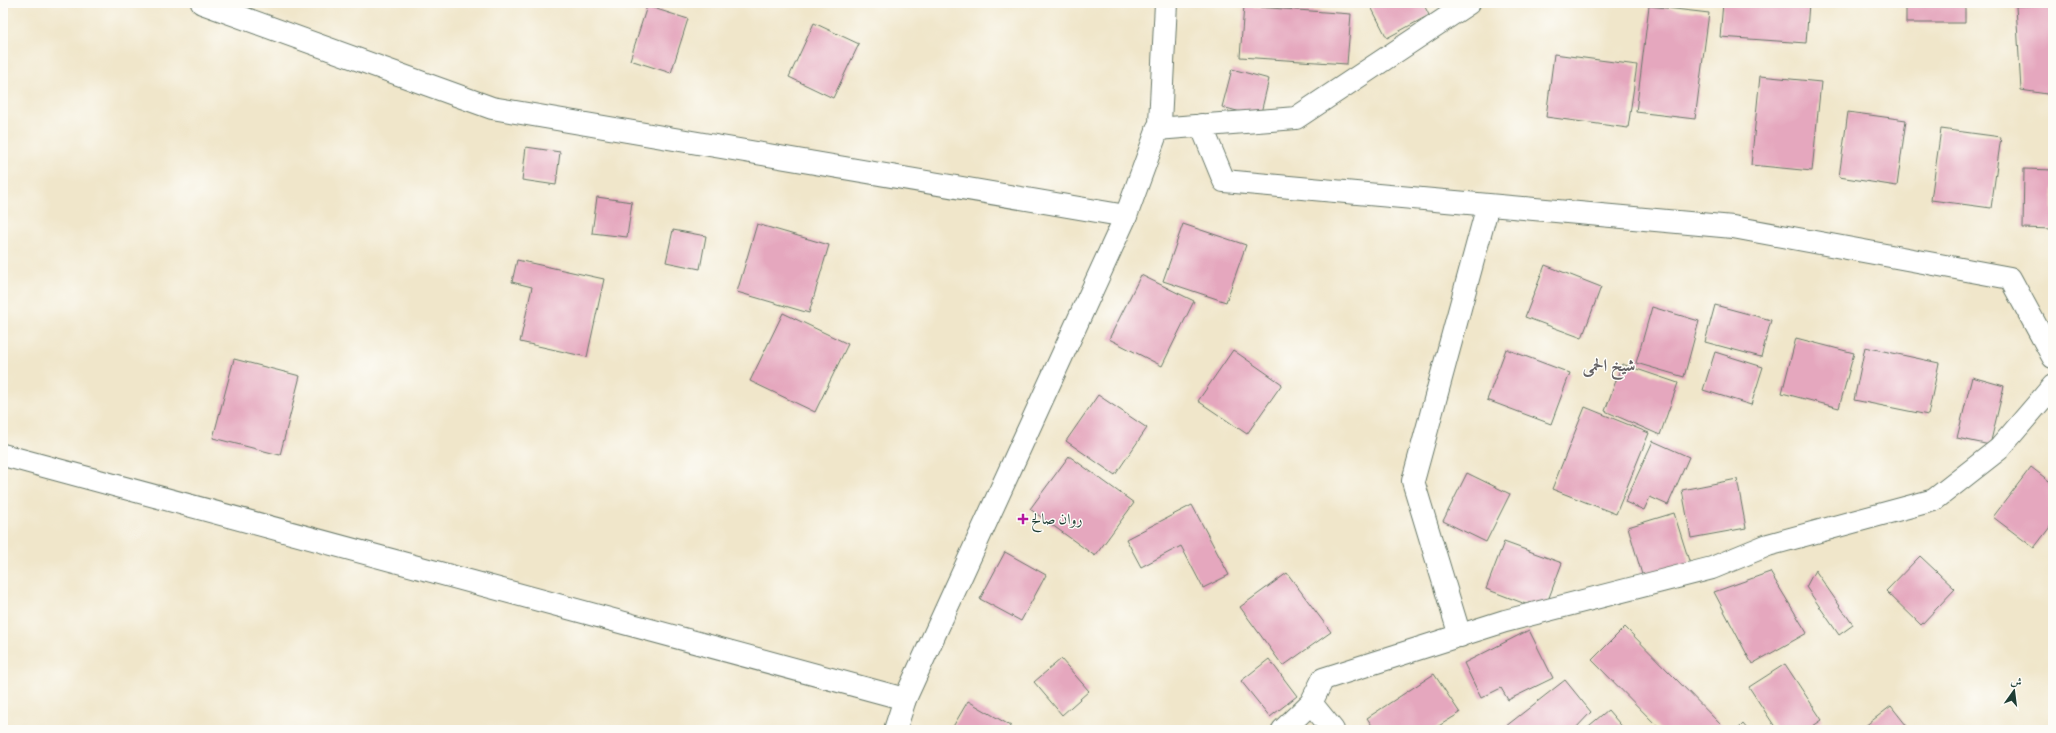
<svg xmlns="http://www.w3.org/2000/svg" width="2056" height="733" viewBox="0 0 2056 733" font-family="'IM FELL Great Primer',Amiri,serif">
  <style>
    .building { fill: #e5a7be }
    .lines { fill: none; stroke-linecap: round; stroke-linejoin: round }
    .street-casing { stroke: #687868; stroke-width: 24 }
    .secondary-casing { stroke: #687868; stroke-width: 24 }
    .street { stroke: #fff; stroke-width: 22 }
    .secondary { stroke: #fff; stroke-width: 22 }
    .poi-dot { fill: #b5179e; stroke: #fdfcf7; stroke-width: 1.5 }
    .labels { text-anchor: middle; stroke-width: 3; stroke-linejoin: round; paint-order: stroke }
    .poi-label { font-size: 15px; fill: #1f3d34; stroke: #fdfcf7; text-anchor: start }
    .quarter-label { font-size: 17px; font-weight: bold; fill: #646264; stroke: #fdfcf7 }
  </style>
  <rect width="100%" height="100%" fill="#fdfcf7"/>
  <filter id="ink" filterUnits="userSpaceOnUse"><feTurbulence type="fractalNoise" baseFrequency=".025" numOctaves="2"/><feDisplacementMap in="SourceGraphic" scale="8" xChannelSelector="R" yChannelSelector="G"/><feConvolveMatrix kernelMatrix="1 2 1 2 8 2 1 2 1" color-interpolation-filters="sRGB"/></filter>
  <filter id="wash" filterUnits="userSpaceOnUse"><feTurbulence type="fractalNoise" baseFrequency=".012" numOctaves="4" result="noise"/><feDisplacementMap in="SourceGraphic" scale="16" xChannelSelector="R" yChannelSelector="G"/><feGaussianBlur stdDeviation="0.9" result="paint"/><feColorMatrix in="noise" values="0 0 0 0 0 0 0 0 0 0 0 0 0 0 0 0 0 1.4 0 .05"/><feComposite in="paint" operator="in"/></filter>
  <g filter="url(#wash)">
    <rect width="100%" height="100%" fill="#f0e6ca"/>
    <g id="blocks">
      <path class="building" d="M1369,3H1423L1429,15L1387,38Z
        M1723,3H1809L1806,43L1720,37Z
        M1906,3H1965V23H1906Z
        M2053,5V95L2021,90L2016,6Z
        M647,6L688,19L671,73L630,60Z
        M1244,6L1351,14L1347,64L1240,57Z
        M1649,6L1709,13L1695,119L1636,112Z
        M814,23L859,44L833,98L789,77Z
        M1554,54L1637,65L1628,128L1546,117Z
        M1232,69L1269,79L1260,117L1222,107Z
        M1760,76L1821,82L1812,171L1751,165Z
        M1848,112L1906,120L1897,186L1839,177Z
        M1941,129L2001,137L1991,208L1931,200Z
        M526,147L560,152L556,185L522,180Z
        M2024,169L2053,170V229L2023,228Z
        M597,197L632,202L627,237L592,233Z
        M757,224L829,245L809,313L737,292Z
        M1183,224L1246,245L1226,302L1163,281Z
        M673,230L706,236L700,269L666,262Z
        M517,260L604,279L587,357L520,342L532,287L512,282Z
        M1545,265L1601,287L1582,338L1525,317Z
        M1141,275L1194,301L1162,366L1109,339Z
        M1715,305L1771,320L1761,357L1705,342Z
        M1652,307L1699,321L1684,377L1636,363Z
        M783,313L848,344L815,412L750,381Z
        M1796,338L1854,353L1839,408L1782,393Z
        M1865,347L1939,363L1928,415L1854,400Z
        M1506,349L1570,373L1551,424L1487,400Z
        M1233,350L1282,384L1247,434L1198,401Z
        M1715,352L1763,367L1751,405L1703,390Z
        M234,359L300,376L280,455L213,438Z
        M1622,364L1678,383L1660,435L1605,411Z
        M1972,377L2004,386L1990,445L1957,438Z
        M1098,395L1147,428L1115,475L1066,441Z
        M1585,407L1649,433L1616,514L1552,489Z
        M1653,441L1689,457L1668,505L1650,497L1644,510L1625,502Z
        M1069,456L1134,503L1095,556L1030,509Z
        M2031,467L2053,484V523L2034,548L1993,517Z
        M1467,473L1510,494L1486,542L1443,521Z
        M1737,479L1746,528L1691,538L1682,490Z
        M1192,505L1229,575L1203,588L1181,546L1141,567L1126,539Z
        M1674,513L1690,564L1643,578L1628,527Z
        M1504,542L1562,563L1544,611L1486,589Z
        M1005,552L1046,575L1021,621L980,599Z
        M1920,556L1955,589L1921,625L1886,591Z
        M1815,570L1853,625L1839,635L1806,587Z
        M1770,572L1807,633L1752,664L1714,592Z
        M1287,573L1331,632L1283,666L1240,607Z
        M1625,627L1723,727L1720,730H1661L1592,660Z
        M1529,630L1553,678L1508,700L1501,688L1481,698L1464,663Z
        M1061,659L1089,691L1062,715L1034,682Z
        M1269,659L1297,696L1270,717L1241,681Z
        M1785,664L1822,720L1807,730H1777L1749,687Z
        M1434,674L1460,713L1432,730H1375L1367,718Z
        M1565,680L1591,712L1574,730H1501Z
        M968,701L1011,726L1009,730H951Z
        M1891,706L1910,730H1860Z
        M1608,710L1625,730H1584Z
        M1743,724L1748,730H1737Z"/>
    </g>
  </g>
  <g filter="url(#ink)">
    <use href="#blocks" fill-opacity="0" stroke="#687868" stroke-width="1"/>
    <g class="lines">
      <defs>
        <path id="street" d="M202,3L492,108L1126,216
          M1201,125L1224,181L1733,227L2010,278L2053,357
          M1157,129L1296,118L1469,3
          M3,455L905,699
          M1460,636L1413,481L1488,205
          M1311,703L1333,730
          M1283,730L1311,703L1323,679L1505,621L1712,568L1768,545L1934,500L1999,449L2053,386"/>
        <path id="secondary" d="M895,730L905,699L1126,216L1160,123L1166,3"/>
      </defs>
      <use href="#street" class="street-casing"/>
      <use href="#secondary" class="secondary-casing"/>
      <use href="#street" class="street"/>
      <use href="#secondary" class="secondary"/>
    </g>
  </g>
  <path class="poi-dot" d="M1021 513h4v4h4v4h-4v4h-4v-4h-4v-4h4z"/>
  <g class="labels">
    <g class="poi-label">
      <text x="1031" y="524">روان صالح</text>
    </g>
    <g class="quarter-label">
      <text x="1609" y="371">شيخ الحمى</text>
    </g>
  </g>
  <rect width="2056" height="733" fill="none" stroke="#fdfcf7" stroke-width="16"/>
  <g transform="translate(2014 691) rotate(14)" stroke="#fdfcf7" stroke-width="3" paint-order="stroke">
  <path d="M0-3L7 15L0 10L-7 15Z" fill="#1f3d34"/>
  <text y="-6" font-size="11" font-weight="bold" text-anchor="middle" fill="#1f3d34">ش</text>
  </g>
</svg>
